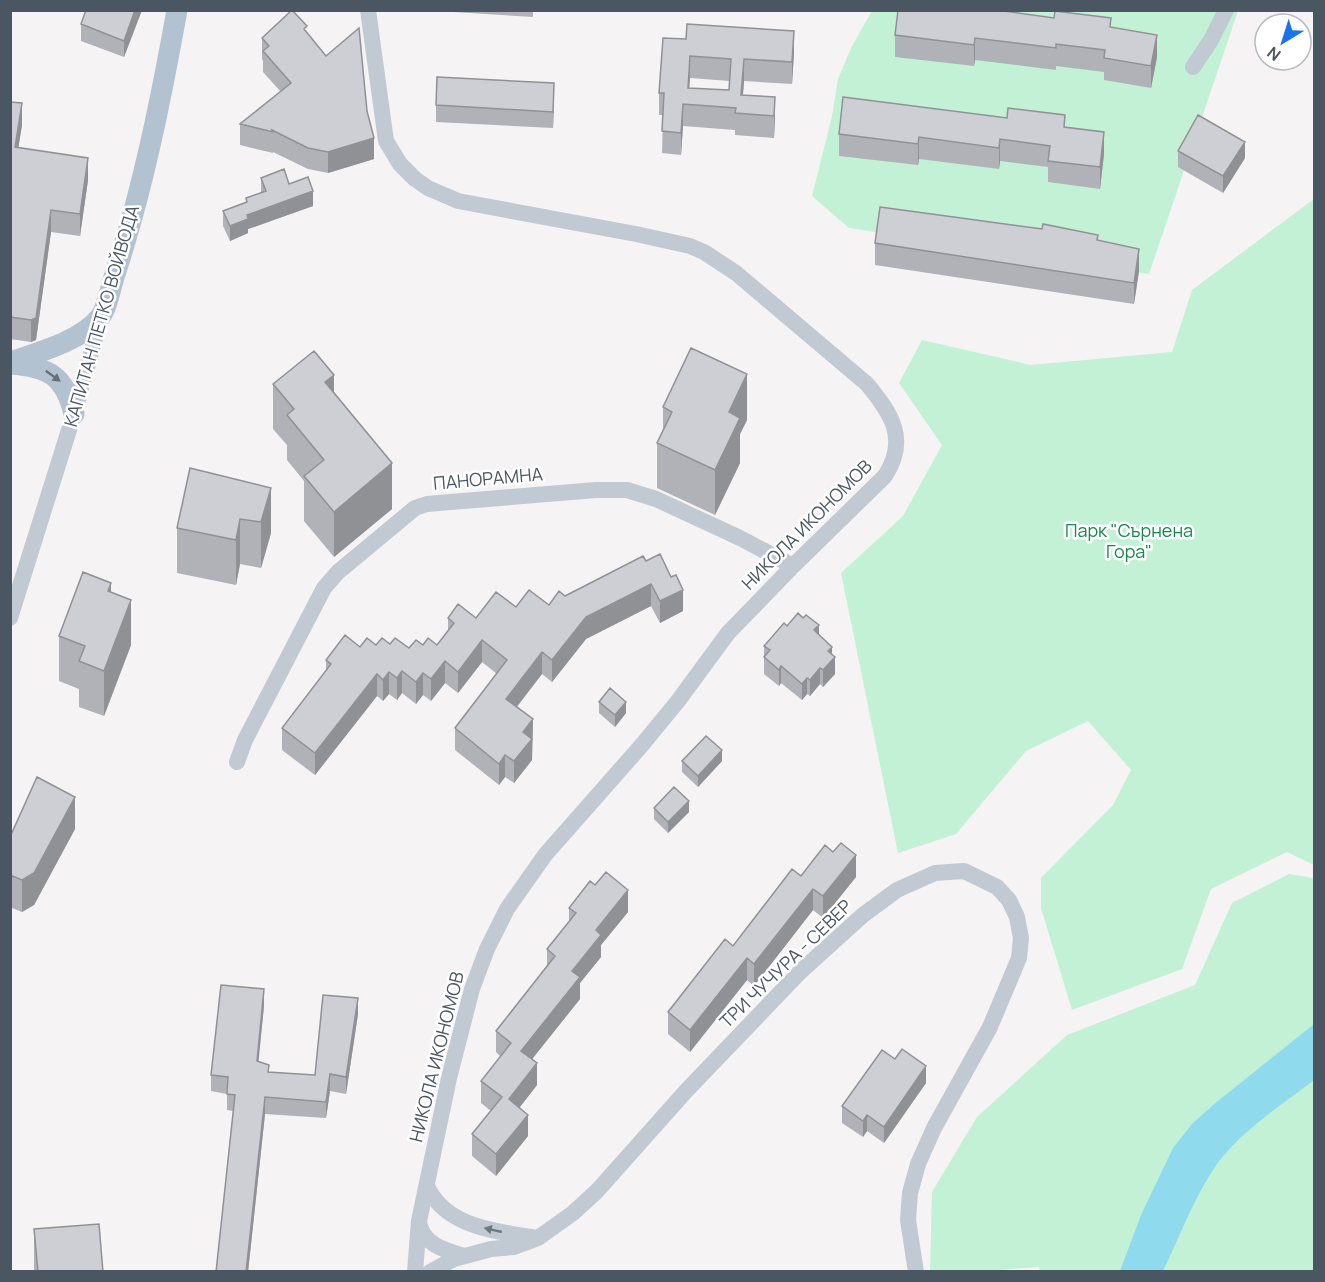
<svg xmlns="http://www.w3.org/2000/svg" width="1325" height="1282" viewBox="0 0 1325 1282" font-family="Manrope,sans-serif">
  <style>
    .green { fill: #c3f1d5 }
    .water { fill: #90daee }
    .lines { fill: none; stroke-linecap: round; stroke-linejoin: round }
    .minor { stroke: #c1cad2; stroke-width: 16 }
    .major { stroke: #b3c2d1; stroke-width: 21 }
    .wall { fill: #b0b2b7; fill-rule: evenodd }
    .shaded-wall { fill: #909195 }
    .building { fill: #cdcfd5; stroke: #909195; stroke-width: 1.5; fill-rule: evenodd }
    .oneway { fill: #64717d }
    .oneway2 { fill: #6e7983 }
    .labels { text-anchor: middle; stroke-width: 5; stroke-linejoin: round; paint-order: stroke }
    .street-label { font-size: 18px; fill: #4a5661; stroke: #fff }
    .park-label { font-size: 18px; fill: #17864f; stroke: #fff }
  </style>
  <rect width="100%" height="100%" fill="#f5f3f3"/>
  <path class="green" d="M872,11H1238L1149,274L849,228L812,196L832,116L838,79L852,46Z
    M1314,199V865L1287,852L1211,889L1182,969L1072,1010L1041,908V878L1113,805L1131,770L1088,721L1026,751L956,834L898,853L841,573L903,516L942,445L899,383L922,340L1031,365L1172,352L1192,290Z
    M1289,874L1314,878V1271L1040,1272L1039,1267L984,1271L930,1272L932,1192L977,1117L1067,1035L1195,985L1232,903Z"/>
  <path class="water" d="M1314,1024V1080C1284,1103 1239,1133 1217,1164C1194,1197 1180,1236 1163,1271H1120L1141,1215L1173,1148L1192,1124L1213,1105Z"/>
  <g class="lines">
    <path class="minor" d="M368,10L386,141L400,164L415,179L428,188L458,201L636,234L690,246L704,252L736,273L867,384C891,413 909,439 885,476L793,566L728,633L678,701L641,746L545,855L507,909L487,949L472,989L449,1078L419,1221L415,1272
      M1193,67L1211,40L1226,10
      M10,618L74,414L101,317
      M237,762L245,740L324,588L338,572L415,508L427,504L596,490H627L656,499L740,538L793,566
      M427,1186C446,1228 497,1231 537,1238
      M419,1222C423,1245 445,1250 464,1256
      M430,1272L454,1259L491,1249L514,1247L538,1238L573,1213L597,1191L686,1091L800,972L863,915L897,890L935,873L964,871L997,887L1009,900L1017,917L1021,938L1019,958L990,1027L934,1128L918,1164L910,1193L908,1220L916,1272"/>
    <path class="major" d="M10,362C37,353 83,340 100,317C107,309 111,286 115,274C143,189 161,99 177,10
      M11,364C49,367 65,376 74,414"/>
  </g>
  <path class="wall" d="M86,10H142L124,57L81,41V24Z
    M421,10H533V17Z
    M1111,27L1157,57L1151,88L1104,80V72L1056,66V70L975,60L974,66L895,57V35Z
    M307,33L367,111L374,159L328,173L308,169L273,152V153L240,145V124L281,92L263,72V61L262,59V38Z
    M663,38L794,53L792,84L744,81L743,95L775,97L774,138L735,135V130L683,126L681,155L662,153L663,115H659V93ZM690,78L730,81L729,90L689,88Z
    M554,100L553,128L436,122V105Z
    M10,102L22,125L18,148L88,180L80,236L51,232L36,340L31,342L10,339Z
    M1065,127L1104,154L1100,189L1048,182V167L1000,161L999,169L919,159L918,165L839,156V134Z
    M1178,151L1245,158L1223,193L1178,167Z
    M261,178L289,184L313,206L248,229V233L230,241L223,226V211L246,202V198L261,193Z
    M1098,240L1139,271L1134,304L875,265V243Z
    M273,384L334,393L392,509L334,557L304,521V481L287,460V445L273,429Z
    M663,407L747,420L740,434V463L715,515L657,488V443L663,433Z
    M271,488V533L261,568L240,564L236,585L177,573V528Z
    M646,561L683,611L660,623L651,606L586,639L552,682L542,674L517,707L533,719L532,760L514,783L505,777L499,785L455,750V728L497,674L482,662L458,693L445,683L431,701L423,695L416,704L402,693L397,700L389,694L383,701L377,696L315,775L282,750V728L326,671V660L360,647L390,644L409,648L423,645H437L448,631V618H476L516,607L549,605L565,596Z
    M111,593L131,645L104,716L79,707V689L59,681V636Z
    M787,626L819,634L832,655L835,674L823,687L820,684L810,696L807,694L802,700L781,683L779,686L764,674V646Z
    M599,702L626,713L615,727L599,713Z
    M682,761H722L698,787L682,772Z
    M654,808L689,812L668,833L654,819Z
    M75,829L34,905L22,912L12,908L10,907V837Z
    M801,876L856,877L823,918L813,910L754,986L747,980L690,1052L668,1034V1012Z
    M569,908L628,912L601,945V957L580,983V999L532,1059L537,1085L519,1108L528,1136L496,1176L472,1156V1134L491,1111L481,1103V1081L501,1057L496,1052V1031L547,967V949L569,922Z
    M264,1006L258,1061L269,1072L315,1075L358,1014L346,1094L330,1091L326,1118L265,1114L248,1272H216L233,1111L227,1110V1094L211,1091V1075Z
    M895,1059L926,1083L884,1143L867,1131L863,1137L842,1123V1106Z
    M34,1229L103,1272H34Z"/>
  <path class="shaded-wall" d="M135,10H142L124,57V41Z
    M794,31V53L792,84V62Z
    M1157,35V57L1151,88V66Z
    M975,38V60L974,66V45Z
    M690,56V78L688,105V88Z
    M744,59V81L741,117V95Z
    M554,83V100L553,128V112Z
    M775,97V119L774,138V116Z
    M22,103V125L15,169V147Z
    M683,104V126L681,155V133Z
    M1104,132V154L1100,189V167Z
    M919,137V159L918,165V144Z
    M374,138V159L328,173V152Z
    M1000,139V161L999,169V148Z
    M1245,142V158L1223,193V176Z
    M88,158V180L80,236V214Z
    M313,191V206L248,229V233L230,241V226L247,215Z
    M51,210V232L36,340L31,342V320Z
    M1139,249V271L1134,304V283Z
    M747,374V420L740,434V463L715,515V470L729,412Z
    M334,375V420L325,382Z
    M392,463V509L334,557V512Z
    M271,488V533L261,568V522Z
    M240,519V564L236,585V540Z
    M111,583V628L108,591Z
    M651,584V606L586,639L552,682V660L586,617Z
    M683,590V611L660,623V601Z
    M131,600V645L104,716V671Z
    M819,625V642L814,630Z
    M482,640V662L458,693V672Z
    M832,647V660L835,657V674L823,687V670L828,651Z
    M542,652V674L506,720V699Z
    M445,661V683L431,701V679Z
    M781,666V683L779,686V670Z
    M820,668V684L810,696V680Z
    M402,671V693L397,700V678Z
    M389,672V694L383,701V680Z
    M423,673V695L416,704V682Z
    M377,674V696L315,775V753Z
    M807,678V694L802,700V684Z
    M626,702V713L615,727V715Z
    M533,719L532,760L514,783V761L523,732Z
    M722,750V761L698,787V776Z
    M505,755V777L499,785V764Z
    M75,797V829L34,905L22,912V880Z
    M689,801V812L668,833V822Z
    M856,855V877L823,918V896Z
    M813,889V910L754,986V964Z
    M628,890V912L601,945V957L580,983V999L521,1073V1051L596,930Z
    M747,958V980L690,1052V1030Z
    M264,989V1006L257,1077V1061Z
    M358,998V1014L346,1094V1077Z
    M537,1063V1085L509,1121V1099Z
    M926,1066V1083L884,1143V1127Z
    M330,1074V1091L326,1118V1102Z
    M265,1097V1114L248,1272H246Z
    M528,1115V1136L496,1176V1154Z
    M867,1115V1131L863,1137V1121Z"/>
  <path class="building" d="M86,10H135L124,41L81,24Z
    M292,10L307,26L304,29L326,56L359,28L367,111L374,138L328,152L308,148L272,130L273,132L240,124L291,83L263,51L269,46L262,38Z
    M898,10H997L1054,18L1055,11L1111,18L1110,27L1157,35L1151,66L1104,58L1105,50L1056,44V48L975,38L974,45L895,35Z
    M687,24L794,31L792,62L744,59L741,95L775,97L774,116L735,113L736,108L683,104L681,133L662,131L664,93H659L663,38L686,39ZM690,56L731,59L729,90L688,88Z
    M437,77L554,83L553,112L436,105Z
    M843,97L1007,118L1008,108L1065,115L1064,127L1104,132L1100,167L1048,161L1050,146L1000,139L999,148L919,137L918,144L839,134Z
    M10,102L22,103L15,147L88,158L80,214L51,210L36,318L31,320L10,317Z
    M1198,115L1245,142L1223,176L1178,151Z
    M284,169L289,184L308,177L313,191L247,215L248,219L230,226L223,211L247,202L246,198L266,191L261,178Z
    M880,207L1042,229L1043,224L1098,235L1097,240L1139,249L1134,283L875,243Z
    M691,348L747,374L729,412L740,418L715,470L657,443L672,412L663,407Z
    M314,351L334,375L325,382L392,463L334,512L304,476L324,460L287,415L294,409L273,384Z
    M190,468L271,488L261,522L240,519L236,540L177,528Z
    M660,554L671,577L676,575L683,590L660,601L651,584L586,617L552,660L542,652L506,699L533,719L523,732L532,739L514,761L505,755L499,764L455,728L507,660L482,640L458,672L445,661L431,679L423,673L416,682L402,671L397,678L389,672L383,680L377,674L315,753L282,728L331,664L326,660L345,635L360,647L367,638L376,645L382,638L390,644L395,638L409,648L416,640L423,645L428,638L437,645L454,623L448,618L458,604L476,618L496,592L516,607L529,590L549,605L559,591L565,596L643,556L646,561Z
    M83,572L111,583L108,591L131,600L104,671L79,661L85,646L59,636Z
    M798,613L803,618L806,615L819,625L814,630L832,647L828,651L835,657L823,670L820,668L810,680L807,678L802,684L781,666L779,670L764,657L770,650L764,646L784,623L787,626Z
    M610,688L626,702L615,715L599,702Z
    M706,736L722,750L698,776L682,761Z
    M37,777L75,797L34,873L22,880L10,875V837Z
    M674,787L689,801L668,822L654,808Z
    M841,843L856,855L823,896L813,889L754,964L747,958L690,1030L668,1012L725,939L733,946L792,869L801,876L825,845L833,852Z
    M606,872L628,890L596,930L601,935L572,971L580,977L521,1051L537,1063L509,1099L528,1115L496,1154L472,1134L502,1097L481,1081L511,1043L496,1031L555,956L547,949L576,913L569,908L590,881L595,885Z
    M221,985L264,989L257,1061L269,1065L268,1072L315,1075L323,995L358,998L346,1077L330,1074L326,1102L265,1097L246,1272H216L235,1095L227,1094L228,1077L211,1075Z
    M902,1049L926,1066L884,1127L867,1115L863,1121L842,1106L882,1050L895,1059Z
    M99,1224L103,1272H38L34,1229Z"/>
  <defs><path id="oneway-solid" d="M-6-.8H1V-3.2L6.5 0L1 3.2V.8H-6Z" transform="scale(1.5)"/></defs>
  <use class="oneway" href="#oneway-solid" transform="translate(53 376) rotate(36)"/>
  <use class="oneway2" href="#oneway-solid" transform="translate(493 1230) rotate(-167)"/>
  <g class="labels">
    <g class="street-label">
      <text transform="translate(102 316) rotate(-74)" y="6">КАПИТАН ПЕТКО ВОЙВОДА</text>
      <text transform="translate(488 479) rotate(-5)" y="6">ПАНОРАМНА</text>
      <text transform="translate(807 525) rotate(-45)" y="6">НИКОЛА ИКОНОМОВ</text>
      <text transform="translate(786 964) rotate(-44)" y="6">ТРИ ЧУЧУРА - СЕВЕР</text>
      <text transform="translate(437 1057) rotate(-76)" y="6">НИКОЛА ИКОНОМОВ</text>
    </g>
    <g class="park-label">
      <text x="1129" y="537">Парк "Сърнена<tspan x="1129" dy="21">Гора"</tspan></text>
    </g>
  </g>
  <rect width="1325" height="1282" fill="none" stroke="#4a5661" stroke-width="24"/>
  <g transform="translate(1283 42) rotate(218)"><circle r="28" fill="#ffffff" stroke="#b7bbc0" stroke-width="1.5"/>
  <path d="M0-4.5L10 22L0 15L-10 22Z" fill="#1a73e8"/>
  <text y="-9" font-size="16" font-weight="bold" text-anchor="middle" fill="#4a5661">N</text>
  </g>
</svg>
